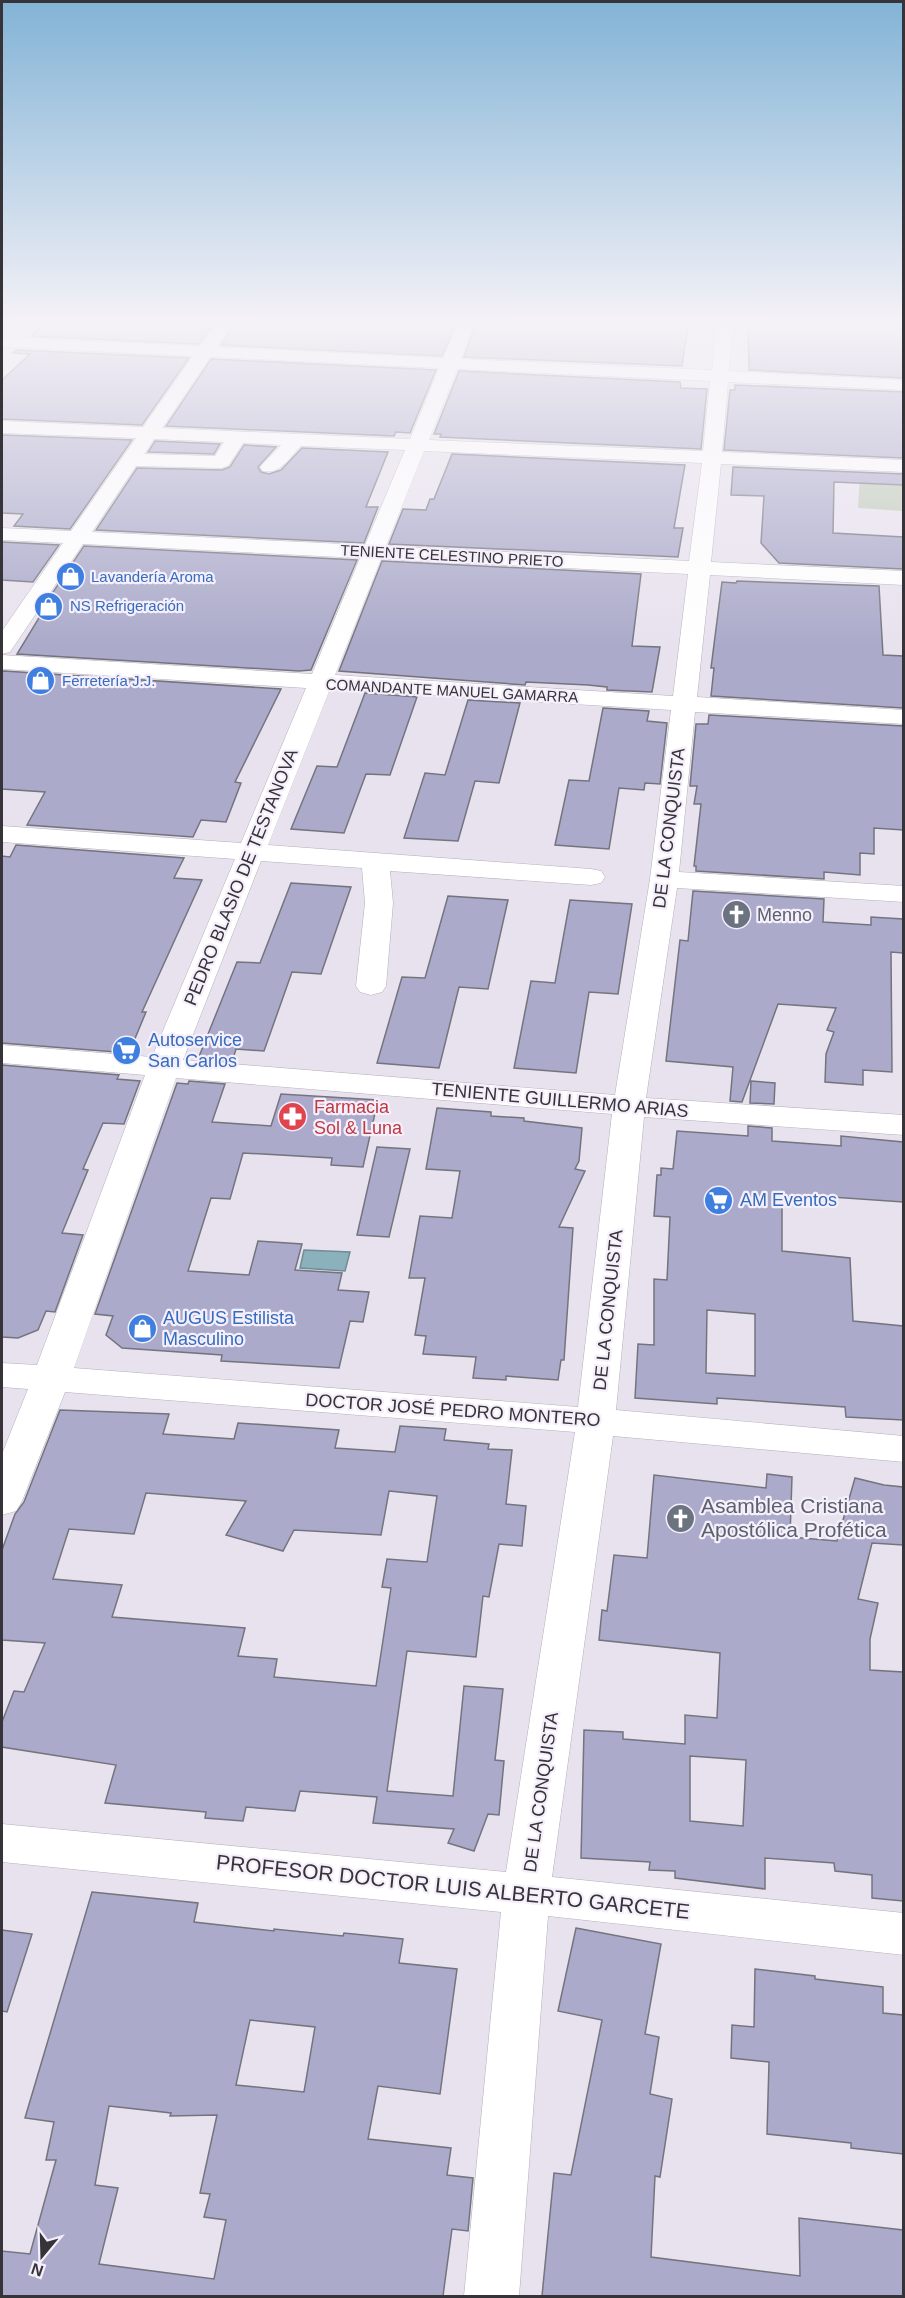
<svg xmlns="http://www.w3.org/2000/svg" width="905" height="2298" viewBox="0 0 905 2298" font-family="Helvetica,sans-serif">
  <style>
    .green { fill: #becab8 }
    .water { fill: #8ab1bc; stroke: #718c95; stroke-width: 1.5 }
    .building { fill: #abaaca; stroke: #74747f; stroke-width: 1.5; fill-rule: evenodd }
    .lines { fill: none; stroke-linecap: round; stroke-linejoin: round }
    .minor-casing { stroke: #b5afba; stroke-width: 1 }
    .minor { fill: #fff; fill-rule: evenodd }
    .labels { text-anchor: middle; stroke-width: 4.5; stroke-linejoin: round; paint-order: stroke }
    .far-street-label { font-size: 15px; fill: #363439; stroke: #f5effb }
    .far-shop-label { font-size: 15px; fill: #366cbe; stroke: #f5effb; text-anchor: start }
    .street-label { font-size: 18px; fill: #363439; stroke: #f5effb }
    .worship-label { font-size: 18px; fill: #5b616d; stroke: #f5effb; text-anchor: start }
    .shop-label { font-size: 18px; fill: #366cbe; stroke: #f5effb; text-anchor: start }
    .health-label { font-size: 18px; fill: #be3a42; stroke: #f5effb; text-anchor: start }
    .near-worship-label { font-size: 21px; fill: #5b616d; stroke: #f5effb; text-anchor: start }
    .near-street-label { font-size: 21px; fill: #363439; stroke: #f5effb }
  </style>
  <rect width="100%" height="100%" fill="#e8e2ee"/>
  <path class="green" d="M860,473L903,475V511L858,508Z"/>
  <path class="water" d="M304,1250L350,1252L345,1271L300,1268Z"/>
  <path class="building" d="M45,324H213L199,344L31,336Z
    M234,324H456L442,356L221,345Z
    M476,324L637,326L688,324L682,366L464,357Z
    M748,324H903V378L749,370Z
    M16,350L189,358L142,425L2,419V380L30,354L13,353Z
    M211,359L436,370L410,433L396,432L394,436L166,426Z
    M459,371L680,382L681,388L707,389L701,449L440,437L441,434H434Z
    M735,385L903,392V458L724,450L730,390H735Z
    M2,435L132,440L70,529L14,526L23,514L2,513Z
    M155,441L220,444L214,454L148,452Z
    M244,445L276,447L258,467L261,472L269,474L281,470L302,448L388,452L366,507H378L364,543L96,530L137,468L222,470L230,467Z
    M452,454L685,465L674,528H683L678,557L389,544L403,509L426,510L430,499H434Z
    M733,467L903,474V485L834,482L833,533L903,537V569L779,563L761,543L764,496L731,495Z
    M2,542L59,545L33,582L2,580Z
    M84,546L357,560L311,670L299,671L17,654L45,608L43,607Z
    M382,561L641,574L632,646L660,647L652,692L607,690V687L588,685L526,682L525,685L339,671Z
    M737,581L879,586L883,655L903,656V708L711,696L714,668H711L722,582L736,583Z
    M2,672L4,671L281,689L235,782L241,783L226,822L201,820L193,837L27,825L45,792L2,789Z
    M365,693L417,697L390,775L366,774L344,833L291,829L317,766L337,767Z
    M468,700L520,703L499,783L475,781L458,841L404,838L425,773L445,775Z
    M603,708L649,711L647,721L667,723L660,784L645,783L644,790L619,788L609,849L555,845L569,780L589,781Z
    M709,715L903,726V830L874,828V854L860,853V875L824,872V879L696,871V866H694L701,804H694L697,786H690L696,724H708Z
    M16,845L184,858L174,878L202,880L142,1012H146L129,1053L2,1043V856L10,857Z
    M291,883L351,887L321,974L292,972L264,1051L236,1049L232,1062L198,1059L237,962L260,963Z
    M693,891L824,899L823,922L871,925V917L903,919V953L891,952L892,1072L863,1070V1085L825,1082L826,1054L834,1032L827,1030L836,1008L778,1004L742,1102L730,1101L733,1067L666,1061L680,940L688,941Z
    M448,896L508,900L488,989L459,987L439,1068L377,1063L402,977L425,978Z
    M570,900L632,904L618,994L589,992L576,1073L514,1068L531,981L555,983Z
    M2,1065L119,1075L117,1079L140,1081L124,1124L103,1123L83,1169L88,1170L62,1233L83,1235L55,1312L46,1311L38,1330L18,1338L2,1337Z
    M189,1081L225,1084L212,1122L271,1126L281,1094L378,1100L363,1167L331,1165L332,1158L243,1153L230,1199L211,1198L188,1271L249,1275L258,1241L302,1244L295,1270L342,1273L338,1290L369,1292L363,1322L350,1321L339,1368L221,1361L222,1355L122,1348L106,1335L113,1316L95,1314L177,1083L188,1084Z
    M751,1081L775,1083L774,1104L750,1103Z
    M437,1108L491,1112V1116L524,1118V1121L582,1128L579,1161L575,1169L585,1171L559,1227L573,1228L564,1360H561L558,1380L506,1376V1380L473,1378L476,1357L423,1354L426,1336L415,1335L425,1278H409L420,1216L452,1218L460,1171L426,1169Z
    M748,1126L772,1128V1141L841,1146V1136L903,1142V1202L817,1196V1203L782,1201V1251L850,1258L853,1321L903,1326V1420L846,1417L845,1407L717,1398V1404L635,1398L638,1344L654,1345V1279L667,1280L670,1217L654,1216L657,1175H661V1168L673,1169L677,1131L748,1136ZM707,1310L755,1314V1376L706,1373Z
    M377,1147L410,1149L389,1237L357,1235Z
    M60,1410L169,1414L163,1434L234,1439L238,1423L339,1430L335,1448L395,1452L400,1426L446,1429L444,1440L489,1444L488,1449L512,1450L506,1504L526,1506L522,1546L499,1544L489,1597L483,1596L476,1657L407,1651L387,1791L453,1796L464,1686L503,1689L495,1760L504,1761L499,1815L488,1814L474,1851L448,1843L454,1829L373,1823L377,1797L300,1791L295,1811L246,1807L243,1821L205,1818L206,1812L105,1803L116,1765L2,1747V1722L14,1691L24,1692L45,1643L2,1640V1550L15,1514L24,1502ZM389,1491L437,1496L427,1562L387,1559L382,1587L391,1588L376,1686L274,1677L277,1659L238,1656L245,1628L112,1617L122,1585L53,1579L69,1529L134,1534L146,1493L246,1501L226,1535L283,1551L294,1530L381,1535Z
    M767,1474L792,1477L790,1537L837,1541L855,1478L884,1485L903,1487V1545L872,1543L858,1599L878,1603L870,1639V1670L903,1672V1901L872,1898V1875L835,1871L834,1863L765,1858V1889L675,1878V1871L649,1870L650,1862L581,1858L584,1730L623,1732V1739L685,1744V1715L717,1718L720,1653L599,1640L602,1610L607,1611L614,1555L647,1558L654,1475L766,1488ZM690,1756L746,1760L743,1826L690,1821Z
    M92,1892L198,1903L194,1922L274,1931V1929L343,1936L344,1933L403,1939L399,1963L457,1969L440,2094L378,2086L368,2139L451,2148L447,2175L473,2178L468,2231L452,2229L443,2296H2V2251L30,2254L56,2160H46L54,2122L25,2118ZM250,2020L315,2027L304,2092L236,2085ZM109,2106L171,2113L170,2116L217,2115L200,2193L210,2194L204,2217L226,2220L214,2279L99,2264L118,2188L95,2185Z
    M576,1928L661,1944L645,2034L659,2037L650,2094L672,2099L660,2177L655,2176L651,2257L800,2276L799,2218L903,2230V2296H542L554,2173L571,2175L602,2020L558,2011Z
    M2,1930L32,1934L7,2012L2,2011Z
    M755,1969L815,1976V1979L883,1987V2013L903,2015V2154L851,2148V2143L767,2134L769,2062L731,2058L732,2025L754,2027Z"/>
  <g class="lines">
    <defs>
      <path id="minor" d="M216,324H232L217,347L443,358L458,324H474L461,359L712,370L717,324H733L729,371L904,380V390L728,382L722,452L904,460V472L721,464L711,562L904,571V585L710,575L697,697L904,710V724L695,712L679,872L904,886V902L677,888L646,1098L904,1115V1135L644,1117L616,1410L904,1436V1462L613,1436L552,1877L904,1913V1955L548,1916L519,2296H464L501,1912L2,1862V1824L506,1872L575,1432L65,1392L22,1501L16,1511L2,1515V1454L28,1389L2,1387V1363L37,1365L145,1075L2,1063V1045L152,1057L235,859L2,842V826L241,843L306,688L2,669V655L312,674L360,558L83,544L10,652L2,654V631L63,543L2,540V528L71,531L136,438L2,433V421L143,427L193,356L2,347V337L200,346ZM210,357L439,368L410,439L162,428ZM457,369L710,381L703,451L429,440ZM154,439L224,442L215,456L144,454ZM243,443L281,445L260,467L263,471C280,475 290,457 301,446L405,450L365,545L92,532L136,466L221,468L228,466ZM424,451L702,463L689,561L386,546ZM381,559L688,574L673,696L335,675ZM330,689L671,710L650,879L615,1095L183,1060L261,861L362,868L365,903L356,986L360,992L371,995L382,992L386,986L393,903L390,871L591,885L601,883L605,877L601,871L591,869L268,845ZM176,1078L612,1114L578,1407L74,1368Z"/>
    </defs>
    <use href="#minor" class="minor-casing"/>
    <use href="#minor" class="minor"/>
  </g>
  <linearGradient id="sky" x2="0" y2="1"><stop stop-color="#82b3d6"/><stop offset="0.5" stop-color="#f5f2f7"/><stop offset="1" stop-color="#f5f2f7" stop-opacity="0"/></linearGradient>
  <rect width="905" height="646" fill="url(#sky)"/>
  <defs>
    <symbol id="shop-disc" viewBox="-11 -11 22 22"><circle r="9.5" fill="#3f7fe0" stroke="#f5effb"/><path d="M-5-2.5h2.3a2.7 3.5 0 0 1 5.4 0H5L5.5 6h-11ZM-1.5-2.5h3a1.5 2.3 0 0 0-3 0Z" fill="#fff"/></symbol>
    <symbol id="church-disc" viewBox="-11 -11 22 22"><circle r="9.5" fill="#6b7280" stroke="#f5effb"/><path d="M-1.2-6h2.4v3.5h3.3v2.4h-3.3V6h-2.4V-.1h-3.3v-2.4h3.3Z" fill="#fff"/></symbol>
    <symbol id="supermarket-disc" viewBox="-11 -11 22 22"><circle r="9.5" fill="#3f7fe0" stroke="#f5effb"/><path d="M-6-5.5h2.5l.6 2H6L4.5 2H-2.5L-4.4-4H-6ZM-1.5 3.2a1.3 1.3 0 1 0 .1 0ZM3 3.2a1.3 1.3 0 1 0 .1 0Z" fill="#fff"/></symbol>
    <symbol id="pharmacy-disc" viewBox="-11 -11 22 22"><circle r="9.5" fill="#e0444e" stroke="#f5effb"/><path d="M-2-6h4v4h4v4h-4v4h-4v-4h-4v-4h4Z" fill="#fff"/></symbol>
  </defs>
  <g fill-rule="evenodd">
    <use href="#shop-disc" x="54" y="560" width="33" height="33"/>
    <use href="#shop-disc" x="32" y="590" width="33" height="33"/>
    <use href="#shop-disc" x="24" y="664" width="33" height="33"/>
    <use href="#church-disc" x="720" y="898" width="33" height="33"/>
    <use href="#supermarket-disc" x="110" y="1034" width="33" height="33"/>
    <use href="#pharmacy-disc" x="276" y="1100" width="33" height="33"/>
    <use href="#supermarket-disc" x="702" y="1184" width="33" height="33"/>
    <use href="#shop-disc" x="126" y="1312" width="33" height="33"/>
    <use href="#church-disc" x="664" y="1502" width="33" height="33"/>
  </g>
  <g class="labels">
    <g class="far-street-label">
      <text transform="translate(452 556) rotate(3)" y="5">TENIENTE CELESTINO PRIETO</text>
      <text transform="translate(452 691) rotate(3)" y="5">COMANDANTE MANUEL GAMARRA</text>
    </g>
    <g class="far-shop-label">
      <text x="91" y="582">Lavandería Aroma</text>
      <text x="70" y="611">NS Refrigeración</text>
      <text x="62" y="686">Ferretería J.J.</text>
    </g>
    <g class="street-label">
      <text transform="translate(669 828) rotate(-83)" y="6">DE LA CONQUISTA</text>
      <text transform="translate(241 877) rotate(-68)" y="6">PEDRO BLASIO DE TESTANOVA</text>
      <text transform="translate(560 1100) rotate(5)" y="6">TENIENTE GUILLERMO ARIAS</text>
      <text transform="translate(608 1310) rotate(-84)" y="6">DE LA CONQUISTA</text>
      <text transform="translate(453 1410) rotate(4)" y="6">DOCTOR JOSÉ PEDRO MONTERO</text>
      <text transform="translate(541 1792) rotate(-82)" y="6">DE LA CONQUISTA</text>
    </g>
    <g class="worship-label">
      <text x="757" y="921">Menno</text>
    </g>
    <g class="shop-label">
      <text x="148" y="1046">Autoservice<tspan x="148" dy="21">San Carlos</tspan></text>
      <text x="740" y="1206">AM Eventos</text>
      <text x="163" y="1324">AUGUS Estilista<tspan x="163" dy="21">Masculino</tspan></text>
    </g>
    <g class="health-label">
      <text x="314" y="1113">Farmacia<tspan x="314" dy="21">Sol &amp; Luna</tspan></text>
    </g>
    <g class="near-worship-label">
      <text x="701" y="1513">Asamblea Cristiana<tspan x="701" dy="24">Apostólica Profética</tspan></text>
    </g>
    <g class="near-street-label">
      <text transform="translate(453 1887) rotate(6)" y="7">PROFESOR DOCTOR LUIS ALBERTO GARCETE</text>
    </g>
  </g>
  <rect width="905" height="2298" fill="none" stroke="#363439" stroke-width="6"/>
  <g transform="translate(42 2256) rotate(199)" stroke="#f5effb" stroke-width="4.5" paint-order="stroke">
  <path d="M0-4.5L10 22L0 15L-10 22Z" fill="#363439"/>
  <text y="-9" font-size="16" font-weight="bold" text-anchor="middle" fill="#363439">N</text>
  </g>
</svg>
